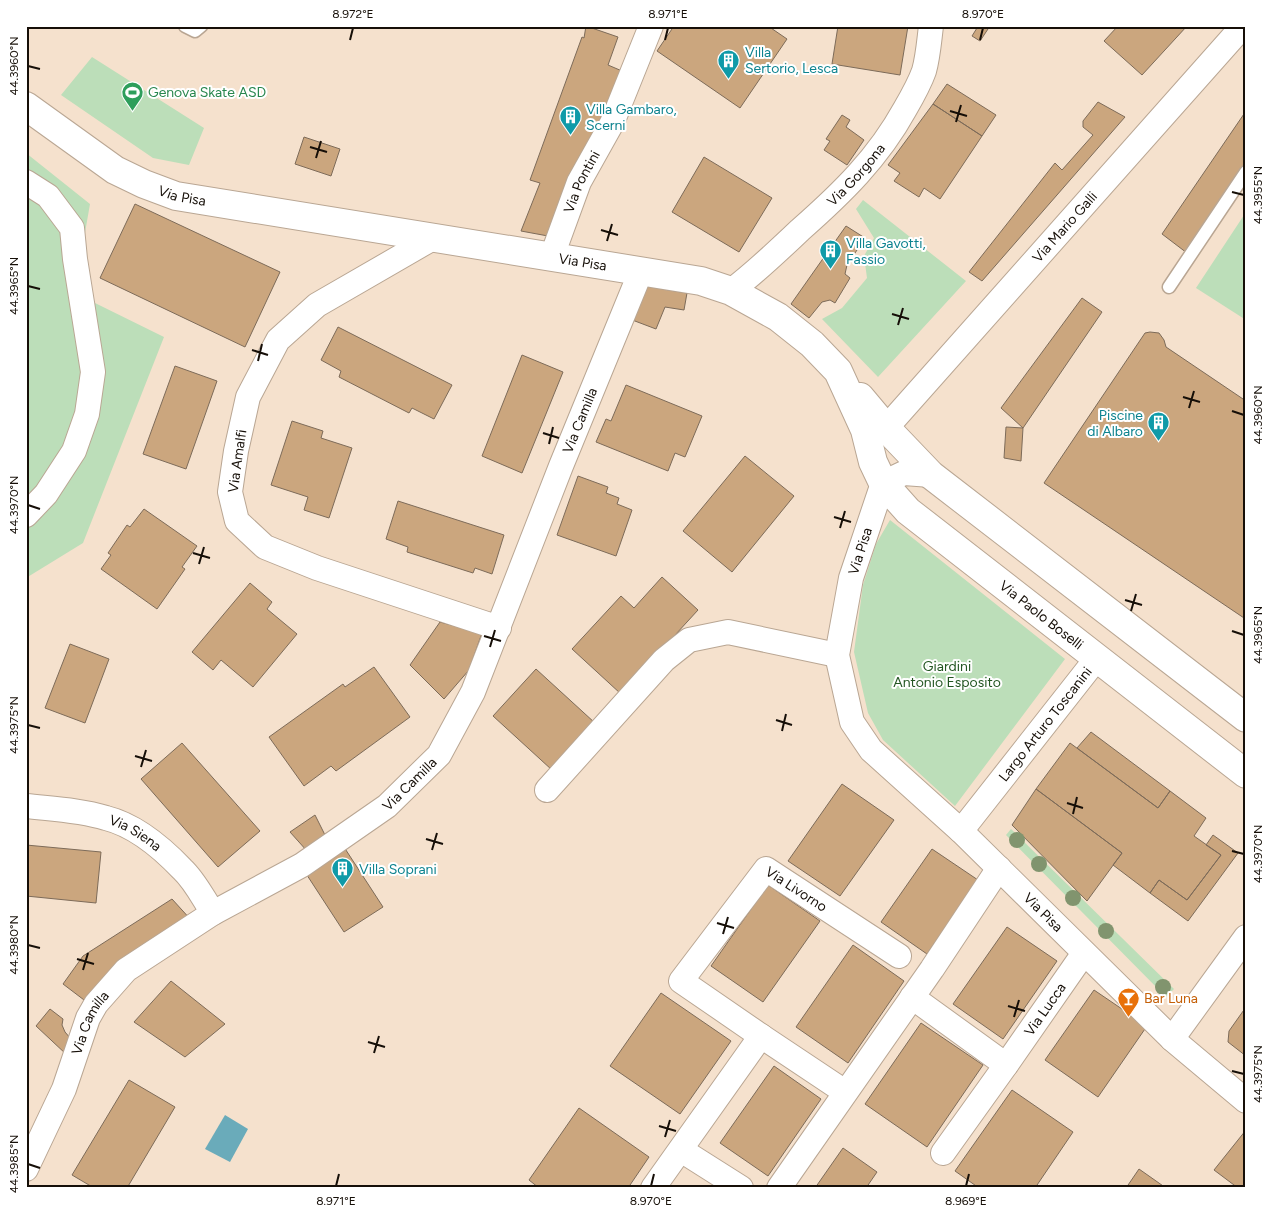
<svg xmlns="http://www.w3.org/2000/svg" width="1272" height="1214" viewBox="0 0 1272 1214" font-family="Figtree,sans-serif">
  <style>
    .green { fill: #bcdeb9 }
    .water { fill: #6aabba }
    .building { fill: #cba67e; stroke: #7d6b59 }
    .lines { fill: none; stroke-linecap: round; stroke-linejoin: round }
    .lane-casing { stroke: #b9a693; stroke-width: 15 }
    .street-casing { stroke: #b9a693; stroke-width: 26 }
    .secondary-casing { stroke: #b9a693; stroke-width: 30 }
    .lane { stroke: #fff; stroke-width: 12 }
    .street { stroke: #fff; stroke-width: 24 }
    .secondary { stroke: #fff; stroke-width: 28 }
    .tree { fill: #81946e }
    .ticks { fill: none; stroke: #160f08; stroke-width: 2 }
    .labels { text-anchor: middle; stroke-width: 4; stroke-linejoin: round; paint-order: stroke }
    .culture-label { font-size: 14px; fill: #0d838f; stroke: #fff; text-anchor: start }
    .leisure-label { font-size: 14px; fill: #27864d; stroke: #fff; text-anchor: start }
    .street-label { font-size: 14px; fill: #160f08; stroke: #fff }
    .park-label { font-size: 14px; fill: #225521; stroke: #fff }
    .food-label { font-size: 14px; fill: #c56008; stroke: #fff; text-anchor: start }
    .neatline { fill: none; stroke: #160f08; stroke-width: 2 }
    .ticks-label { font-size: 12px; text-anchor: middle; fill: #160f08 }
  </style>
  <rect width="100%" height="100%" fill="#f5e1cd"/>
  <path class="green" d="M92,57L204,128L189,165L153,158L61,95Z
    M26,153L90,204L83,244L86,276L95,303L164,337L83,543L26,578Z
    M863,200L966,281L878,377L822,319L842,308L867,278L864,256L874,238L856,209Z
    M1246,212V320L1196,288Z
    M890,520L1065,659L955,806L883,740L868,713L854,652L863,585L876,544Z
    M1011,829L1174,989L1166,997L1006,835Z"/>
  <path class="water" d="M225,1115L248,1129L230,1162L205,1149Z"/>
  <path class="building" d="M586,26L618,37L608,65L622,71L548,236L521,231L540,183L530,180L582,37L584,38Z
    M674,26H768L787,39L740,108L657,51Z
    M838,26H908L900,75L832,64Z
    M974,26H990L980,41L972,36L977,28Z
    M1118,26H1187L1142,75L1104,41Z
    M947,84L996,115L982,136L933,104Z
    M1098,102L1125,117L982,281L969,272L1055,163L1062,170L1093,135L1083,127V121Z
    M933,104L982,136L940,199L924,188L919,197L894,181L900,173L888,165Z
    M1246,111V164L1187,253L1162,234Z
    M842,115L850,120L846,127L864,140L847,165L824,150L830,141L826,139Z
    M304,137L340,149L331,176L295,164Z
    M704,157L772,198L739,252L672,212Z
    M135,204L280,272L245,347L100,278Z
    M846,226L865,238L847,265L845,274L850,278L835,303L830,300L822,302L809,318L791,304Z
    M641,285L687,293L684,310L665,307L656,329L627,318Z
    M1082,298L1102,312L1023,428L1001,408Z
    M338,327L452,385L434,419L412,408L409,413L339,377L341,371L321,360Z
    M1150,332L1159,333L1164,340L1166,347L1246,401V616L1244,618L1044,483L1145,333Z
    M522,355L563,372L522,473L482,456Z
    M175,366L217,381L186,469L143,454Z
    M626,385L702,416L685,457L675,453L668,471L596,442L606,419L611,421Z
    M292,421L323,431L321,438L352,448L329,518L304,510L308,497L271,485Z
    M1006,427L1023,428L1021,461L1004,458Z
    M745,456L794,496L732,572L683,531Z
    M578,476L608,487L606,493L619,498L617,504L632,510L616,556L557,535Z
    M398,501L504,535L492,574L475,568L473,573L407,552L408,547L386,539Z
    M144,509L197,546L182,567L185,569L157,609L101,569L111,555L108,553L127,525L130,527Z
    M662,577L698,610L621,694L572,649L621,596L634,608Z
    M250,583L272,602L267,609L297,634L253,687L221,660L213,670L192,652Z
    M440,622L482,633L469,670L444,699L410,665Z
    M70,644L109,659L85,723L45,708Z
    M374,667L410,717L336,771L331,766L304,786L269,737L343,684L345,687Z
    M536,669L595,723L552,770L493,716Z
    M1091,732L1170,791L1158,808L1077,748Z
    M182,743L260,831L218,867L141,779Z
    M1070,743L1158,808L1170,791L1206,818L1194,836L1221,855L1187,900L1159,880L1150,893L1113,865L1122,853L1036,789Z
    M842,784L894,820L840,896L788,861Z
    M1036,789L1122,853L1087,901L1012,825Z
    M315,815L326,837L307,851L290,832Z
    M1213,835L1238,853L1188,921L1150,893L1159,880L1187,900L1221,855L1206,845Z
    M342,844L383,907L344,932L303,869Z
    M26,845L101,852L96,903L26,896Z
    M932,849L978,880L927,954L881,922Z
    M768,885L820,921L763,1002L711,966Z
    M172,899L192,921L88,1003L63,984L83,956Z
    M1007,927L1057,961L1003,1039L953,1004Z
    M853,945L904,981L848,1063L796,1027Z
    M171,981L225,1024L185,1057L134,1022Z
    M1094,990L1147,1026L1098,1097L1045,1060Z
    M661,993L731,1041L680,1114L610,1066Z
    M1246,1007V1056L1228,1042L1229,1031Z
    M50,1009L63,1019L62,1025L65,1032L71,1039L67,1055L36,1026Z
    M921,1023L983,1065L927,1147L865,1104Z
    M774,1066L821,1099L768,1176L720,1143Z
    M129,1080L175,1107L127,1188H94L72,1175Z
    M1012,1090L1073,1132L1035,1188H979L955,1171Z
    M579,1108L649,1157L628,1188H539L529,1180Z
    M1246,1130V1188H1238L1214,1170Z
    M843,1148L877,1172L866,1188H815Z
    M1139,1169L1166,1188H1126Z"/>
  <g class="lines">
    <defs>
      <path id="lane" d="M185,26L195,31L201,26
        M1169,287L1246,172"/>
      <g id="street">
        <path d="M26,182L48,196L72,228L75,259L93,372L87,414L74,451L46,494L26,515"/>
        <path d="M433,238L317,305L278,340L248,397L236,451L230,492L237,521L265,547L317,568L499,628"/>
        <path id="s1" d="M552,256L579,182L612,123L651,26"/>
        <path id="s2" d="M731,291C756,272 778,251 800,230C842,193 878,158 905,109C912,97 919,85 924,71C928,57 929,42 931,26"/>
        <path id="s3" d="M886,428L1243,26"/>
        <path id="s4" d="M931,475L904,473L883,483L851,578L837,655L852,722L871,750L961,831L1172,1039L1246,1101"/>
        <path d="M547,790L664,660L689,640L728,632L837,655"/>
        <path id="s5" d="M26,806C53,809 80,810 106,818C134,825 162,848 182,869C195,881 203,898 213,913"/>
        <path id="s6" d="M961,831L1097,658"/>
        <path id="s7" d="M912,997L1006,1065L1084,953"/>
        <path id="s8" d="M761,1036L681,981L766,869L899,956"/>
        <path d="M1172,1039L1246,937"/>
        <path d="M681,1150L741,1188"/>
        <path d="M943,1153L1006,1065"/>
        <path id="s9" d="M26,1169L64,1089L88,1018L96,1004L126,970L213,913L302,865L387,806L439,755L473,692L561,466L641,271"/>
        <path d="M653,1188L761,1036L845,1092"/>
        <path d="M779,1188L932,969L999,868"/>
      </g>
      <g id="secondary">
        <path id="s10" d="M26,106L115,170L144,184L176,196L701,281L731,291L778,317L812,344L838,371L865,430L873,462L883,483L908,511L1246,774"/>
        <path d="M860,397L886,428L931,475L1246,718"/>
      </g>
    </defs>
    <use href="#lane" class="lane-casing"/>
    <use href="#street" class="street-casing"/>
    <use href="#secondary" class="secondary-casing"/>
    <use href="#lane" class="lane"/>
    <use href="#street" class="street"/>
    <use href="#secondary" class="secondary"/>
  </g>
  <g class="tree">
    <circle cx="1017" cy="840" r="8"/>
    <circle cx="1039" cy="864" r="8"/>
    <circle cx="1073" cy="898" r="8"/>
    <circle cx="1106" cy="931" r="8"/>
    <circle cx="1163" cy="987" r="8"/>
  </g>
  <path class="ticks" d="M350,40L353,28M665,40L668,28M980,40L983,28M28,66L40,69M950,111L967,116M956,122L961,105M310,147L327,152M316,158L321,141M1232,192L1244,195M601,230L618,235M607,241L612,224M28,286L40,289M892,314L909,319M898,325L903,308M252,350L268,355M258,361L262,344M1183,397L1200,402M1189,408L1194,391M1232,411L1244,415M543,433L559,438M549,444L553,427M28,505L40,509M834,517L851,522M840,528L845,511M193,553L210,558M199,564L204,547M1125,600L1142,605M1131,611L1136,594M1232,631L1244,635M484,636L501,641M490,647L495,630M776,720L792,725M28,725L40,728M782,731L786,714M135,756L152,761M141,767L146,750M1067,803L1083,808M1073,814L1077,797M426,839L443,844M432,850L437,833M1232,851L1244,854M717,923L734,928M723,934L728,917M28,945L40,948M77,959L94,964M83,970L88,953M1008,1006L1025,1011M1014,1017L1019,1000M368,1042L385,1047M374,1053L379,1036M1232,1071L1244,1074M659,1126L676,1131M665,1137L670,1120M28,1164L40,1168M336,1186L339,1174M651,1186L654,1174M966,1186L969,1174"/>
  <defs>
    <symbol id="building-pin" viewBox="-11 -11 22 30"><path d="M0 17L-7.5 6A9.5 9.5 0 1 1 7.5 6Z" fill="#0f9aa8" stroke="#fff"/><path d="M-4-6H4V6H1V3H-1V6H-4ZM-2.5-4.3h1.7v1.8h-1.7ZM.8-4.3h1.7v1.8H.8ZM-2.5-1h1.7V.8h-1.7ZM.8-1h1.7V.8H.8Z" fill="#fff"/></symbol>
    <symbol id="stadium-pin" viewBox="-11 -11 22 30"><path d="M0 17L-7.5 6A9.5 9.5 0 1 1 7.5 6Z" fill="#2e9e5b" stroke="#fff"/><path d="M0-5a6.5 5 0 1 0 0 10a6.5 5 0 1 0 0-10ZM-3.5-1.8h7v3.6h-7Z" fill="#fff"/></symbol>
    <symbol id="bar-pin" viewBox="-11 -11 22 30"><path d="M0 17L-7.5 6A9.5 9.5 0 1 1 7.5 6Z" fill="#e8710a" stroke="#fff"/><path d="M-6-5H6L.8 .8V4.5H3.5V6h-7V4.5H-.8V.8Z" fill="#fff"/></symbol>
  </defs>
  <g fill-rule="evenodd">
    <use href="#building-pin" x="716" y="48" width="25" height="34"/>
    <use href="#stadium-pin" x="120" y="80" width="25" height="34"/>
    <use href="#building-pin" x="558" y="104" width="25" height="34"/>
    <use href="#building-pin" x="818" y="238" width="25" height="34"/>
    <use href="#building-pin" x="1146" y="410" width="25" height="34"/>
    <use href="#building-pin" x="330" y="856" width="25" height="34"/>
    <use href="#bar-pin" x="1116" y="986" width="25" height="34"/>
  </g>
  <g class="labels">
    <g class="culture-label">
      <text x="745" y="57">Villa<tspan x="745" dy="16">Sertorio, Lesca</tspan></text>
      <text x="586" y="114">Villa Gambaro,<tspan x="586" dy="16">Scerni</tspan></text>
      <text x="846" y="248">Villa Gavotti,<tspan x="846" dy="16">Fassio</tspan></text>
      <text x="1143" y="420" text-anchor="end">Piscine<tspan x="1143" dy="16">di Albaro</tspan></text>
      <text x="359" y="874">Villa Soprani</text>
    </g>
    <g class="leisure-label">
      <text x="148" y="97">Genova Skate ASD</text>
    </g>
    <g class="street-label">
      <text dy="5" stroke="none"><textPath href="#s2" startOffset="171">Via Gorgona</textPath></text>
      <text dy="5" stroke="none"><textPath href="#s1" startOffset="80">Via Pontini</textPath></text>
      <text dy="5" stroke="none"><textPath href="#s10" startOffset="182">Via Pisa</textPath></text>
      <text dy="5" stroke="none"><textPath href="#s3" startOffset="269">Via Mario Galli</textPath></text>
      <text dy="5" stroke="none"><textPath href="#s10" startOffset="588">Via Pisa</textPath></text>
      <text dy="5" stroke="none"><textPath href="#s9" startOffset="970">Via Camilla</textPath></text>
      <text transform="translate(237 461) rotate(-82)" y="5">Via Amalfi</text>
      <text transform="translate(860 551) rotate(-72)" y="5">Via Pisa</text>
      <text dy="5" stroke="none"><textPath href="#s10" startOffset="1202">Via Paolo Boselli</textPath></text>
      <text dy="5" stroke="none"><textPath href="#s6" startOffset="136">Largo Arturo Toscanini</textPath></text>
      <text dy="5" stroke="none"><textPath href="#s9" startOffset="565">Via Camilla</textPath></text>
      <text dy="5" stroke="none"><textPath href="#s5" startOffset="114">Via Siena</textPath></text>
      <text dy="5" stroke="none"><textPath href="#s8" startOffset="274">Via Livorno</textPath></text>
      <text dy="5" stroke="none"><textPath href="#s4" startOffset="568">Via Pisa</textPath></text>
      <text dy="5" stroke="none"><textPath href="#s7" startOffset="184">Via Lucca</textPath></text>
      <text dy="5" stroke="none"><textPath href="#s9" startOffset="160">Via Camilla</textPath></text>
    </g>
    <g class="park-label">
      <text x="947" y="671">Giardini<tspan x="947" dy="16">Antonio Esposito</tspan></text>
    </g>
    <g class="food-label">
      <text x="1144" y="1003">Bar Luna</text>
    </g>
  </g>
  <rect width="1272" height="1214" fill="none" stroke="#ffffff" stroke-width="55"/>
  <rect x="28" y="28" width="1216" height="1158" class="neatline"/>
  <g class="ticks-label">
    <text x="353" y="18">8.972°E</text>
    <text x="668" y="18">8.971°E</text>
    <text x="983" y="18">8.970°E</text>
    <text transform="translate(14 66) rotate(-90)" y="4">44.3960°N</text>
    <text transform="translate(1258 195) rotate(-90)" y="4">44.3955°N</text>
    <text transform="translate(14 286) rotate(-90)" y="4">44.3965°N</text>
    <text transform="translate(1258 415) rotate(-90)" y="4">44.3960°N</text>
    <text transform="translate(14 505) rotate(-90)" y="4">44.3970°N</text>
    <text transform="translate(1258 635) rotate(-90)" y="4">44.3965°N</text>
    <text transform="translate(14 725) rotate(-90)" y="4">44.3975°N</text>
    <text transform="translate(1258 854) rotate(-90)" y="4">44.3970°N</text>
    <text transform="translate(14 945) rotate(-90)" y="4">44.3980°N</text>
    <text transform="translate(1258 1074) rotate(-90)" y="4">44.3975°N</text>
    <text transform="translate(14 1164) rotate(-90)" y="4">44.3985°N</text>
    <text x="336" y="1205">8.971°E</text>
    <text x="651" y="1205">8.970°E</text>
    <text x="966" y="1205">8.969°E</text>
  </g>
</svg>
